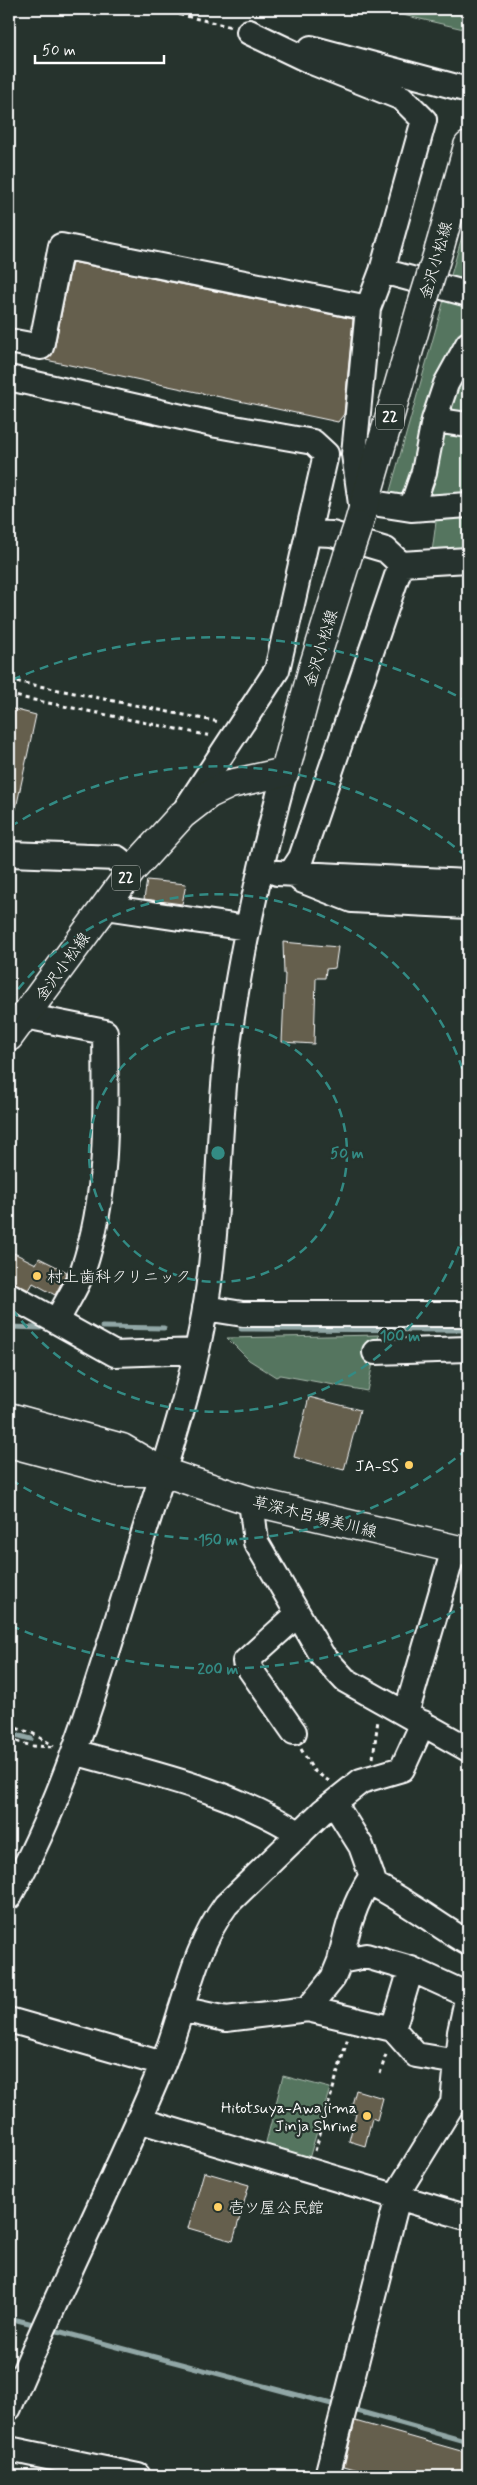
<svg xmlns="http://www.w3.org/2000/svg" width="477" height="2485" viewBox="0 0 477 2485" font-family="Mynerve,'Klee One',sans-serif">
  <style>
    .green { fill: #54755e; stroke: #aabaae }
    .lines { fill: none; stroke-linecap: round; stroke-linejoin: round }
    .stream { stroke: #91a7a6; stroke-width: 5 }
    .building { fill: #655f4e; stroke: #fff }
    .minor-casing { stroke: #fff; stroke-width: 28 }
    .major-casing { stroke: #fff; stroke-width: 31 }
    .path { stroke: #fff; stroke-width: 3; stroke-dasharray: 4 4; stroke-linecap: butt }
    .minor { stroke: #26332d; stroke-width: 24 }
    .major { stroke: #26332d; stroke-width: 28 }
    .major-bridge-casing { stroke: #fff; stroke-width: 31; stroke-linecap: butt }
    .major-bridge { stroke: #26332d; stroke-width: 28 }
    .ring { fill: none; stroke: #338b84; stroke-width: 2.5; stroke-dasharray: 9 6 }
    .poi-dot { fill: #ffd166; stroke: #26332d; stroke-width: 2 }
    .labels { text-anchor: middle; stroke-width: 4.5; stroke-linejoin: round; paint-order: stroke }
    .shield { fill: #26332d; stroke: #bec2c0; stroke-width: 1 }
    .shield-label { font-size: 15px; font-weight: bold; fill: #fff }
    .street-label { font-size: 16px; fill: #fff; stroke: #26332d }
    .poi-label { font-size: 16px; fill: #fff; stroke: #26332d; text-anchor: start }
    .centre { fill: #338b84; stroke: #26332d; stroke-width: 2.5 }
    .ring-label { font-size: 15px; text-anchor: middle; font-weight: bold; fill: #338b84; stroke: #26332d; stroke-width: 4.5; stroke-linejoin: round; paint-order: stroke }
  </style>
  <rect width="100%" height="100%" fill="#26332d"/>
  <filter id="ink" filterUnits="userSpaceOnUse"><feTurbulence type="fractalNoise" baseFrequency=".02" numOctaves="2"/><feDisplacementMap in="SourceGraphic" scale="10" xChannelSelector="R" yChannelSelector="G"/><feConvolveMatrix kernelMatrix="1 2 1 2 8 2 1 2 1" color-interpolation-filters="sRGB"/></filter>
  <g filter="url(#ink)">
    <path class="green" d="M377,9H468V30Z
      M468,215V549L432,552L436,522L413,516L388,498Z
      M379,1335L367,1391L280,1375L276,1377L249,1360L227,1338Z
      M283,2076L330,2088L308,2162L264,2150Z"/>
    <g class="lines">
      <path class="stream" d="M9,1327L41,1328
        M102,1327L164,1328
        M241,1329L468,1330
        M9,1733L31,1739
        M9,2318L37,2325
        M50,2329L339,2406
        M354,2410L468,2442"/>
    </g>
    <path class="building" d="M72,262L353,319L344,414L338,422L46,360L54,350Z
      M9,708L36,715L15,813L9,812Z
      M147,880L186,884L182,904L144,899Z
      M283,942L338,947L335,968L326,969L325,978H316L314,1044L282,1042L285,974H284Z
      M14,1253L36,1264L39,1258L67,1272L55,1295L33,1283L29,1290L9,1280V1263Z
      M309,1397L360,1410L344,1470L294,1457Z
      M356,2090L383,2098L377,2120L372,2118L365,2146L349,2141L356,2114L350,2112Z
      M204,2172L249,2185L233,2241L188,2228Z
      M355,2421L468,2453V2476H380L344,2466Z"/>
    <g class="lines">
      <defs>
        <path id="minor" d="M249,32L312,62L402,98L424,120L382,271L468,294
          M311,48L468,90
          M9,341L41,347L61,246L368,308
          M9,378L217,425L313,442L326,454L277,670L187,807
          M434,420L468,425
          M366,502L411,509L424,472L434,420L446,384L468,344
          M411,509L468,505
          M362,511L354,454L368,308L382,271
          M309,533L332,534L386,550L401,564L468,560
          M9,854L117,858L132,870
          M277,873L468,882
          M291,873L301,858L401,564
          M301,880L352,900L468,906
          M105,907L247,928
          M25,1016L105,1032C106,1113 109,1192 83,1270C77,1287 65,1304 57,1321
          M9,1295L115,1354L197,1351
          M205,1308L243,1314H468
          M375,1352L468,1349
          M251,1501L256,1542L322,1655L345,1680L468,1749
          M406,1714L454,1549
          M294,1732L245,1662L298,1614
          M74,1752C152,1774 231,1790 300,1834
          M334,1803L361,1846L375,1885C408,1902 436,1924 468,1943
          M9,1897C69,1789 102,1669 138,1552C166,1461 199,1370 210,1275C219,1201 219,1126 227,1053C239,957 260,865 285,772
          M340,1961C347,1930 354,1902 372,1876
          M181,2009L226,2019L308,2009L393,2029L416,2055L457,2062
          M308,2009L333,1978L340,1961L366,1956L411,1969L468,1995
          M9,2020L163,2064
          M393,2029L411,1969
          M138,2120L462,2216L468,2214
          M9,2408C57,2292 114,2181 162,2066C184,2013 191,1952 226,1905L322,1812L361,1781L402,1769L423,1723
          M9,2449L138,2476
          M327,2476L400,2189L453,2103L460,2032L468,1995"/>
        <path id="major" d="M440,246L468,146
          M358,526L421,308
          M9,1037L132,870L182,815L209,794L230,784L285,772L313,668L348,555
          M9,1417L122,1448L163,1472L251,1501L468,1552
          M9,1443L118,1472H162"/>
      </defs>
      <use href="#minor" class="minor-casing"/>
      <use href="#major" class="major-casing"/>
      <path class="path" d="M156,9L232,27
        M9,680L219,722
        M9,695L211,736
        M9,1726L32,1733L54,1746
        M9,1739L32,1746L56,1747
        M301,1749L313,1770L329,1781
        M373,1758L378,1720
        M380,2074L387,2051
        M315,2151L348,2037"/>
      <use href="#minor" class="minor"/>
      <use href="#major" class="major"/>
      <defs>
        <path id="major-bridge" d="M421,308L440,246
          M348,555L358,526"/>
      </defs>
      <use href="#major-bridge" class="major-bridge-casing"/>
      <use href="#major-bridge" class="major-bridge"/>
    </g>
  </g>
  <g class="ring">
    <circle cx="218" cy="1153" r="129"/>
    <path d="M468 1218A258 258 0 0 1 9 1305M9 1001A258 258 0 0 1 468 1088"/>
    <path d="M467 1449A387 387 0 0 1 10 1479M10 827A387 387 0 0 1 467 857"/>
    <path d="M468 1604A516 516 0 0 1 12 1626M12 680A516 516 0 0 1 468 702"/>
  </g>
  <g class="poi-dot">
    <circle cx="37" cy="1276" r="5"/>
    <circle cx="409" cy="1465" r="5"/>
    <circle cx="367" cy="2116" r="5"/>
    <circle cx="218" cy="2207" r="5"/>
  </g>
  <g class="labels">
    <g class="shield">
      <rect x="376" y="404.5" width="28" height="25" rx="4"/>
      <rect x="112" y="865.5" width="28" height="25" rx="4"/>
    </g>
    <g class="shield-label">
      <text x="390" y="422">22</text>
      <text x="126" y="883">22</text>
    </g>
    <g class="street-label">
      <text transform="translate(435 260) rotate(-74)" y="6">金沢小松線</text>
      <text transform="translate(320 648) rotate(-73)" y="6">金沢小松線</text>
      <text transform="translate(62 966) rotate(-54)" y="6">金沢小松線</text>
      <text transform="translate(315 1516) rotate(14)" y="6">草深木呂場美川線</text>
    </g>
    <g class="poi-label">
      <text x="47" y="1282">村上歯科クリニック</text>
      <text x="399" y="1471" text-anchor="end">JA-SS</text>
      <text x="357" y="2113" text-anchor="end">Hitotsuya-Awajima<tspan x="357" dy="18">Jinja Shrine</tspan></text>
      <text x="228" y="2213">壱ツ屋公民館</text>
    </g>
  </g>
  <circle cx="218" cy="1153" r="8" class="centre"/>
  <g class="ring-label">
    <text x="347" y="1158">50 m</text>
    <text x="400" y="1341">100 m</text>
    <text x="218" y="1545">150 m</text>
    <text x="218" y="1674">200 m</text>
  </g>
  <rect width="477" height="2485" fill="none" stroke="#26332d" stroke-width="30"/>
  <rect x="15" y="15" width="447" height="2455" fill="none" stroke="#fff" stroke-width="2" filter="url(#ink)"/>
  <path d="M35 55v8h129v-8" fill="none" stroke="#ffffff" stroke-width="2.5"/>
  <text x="42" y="55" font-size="15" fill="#ffffff" stroke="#26332d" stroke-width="4" paint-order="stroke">50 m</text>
</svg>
